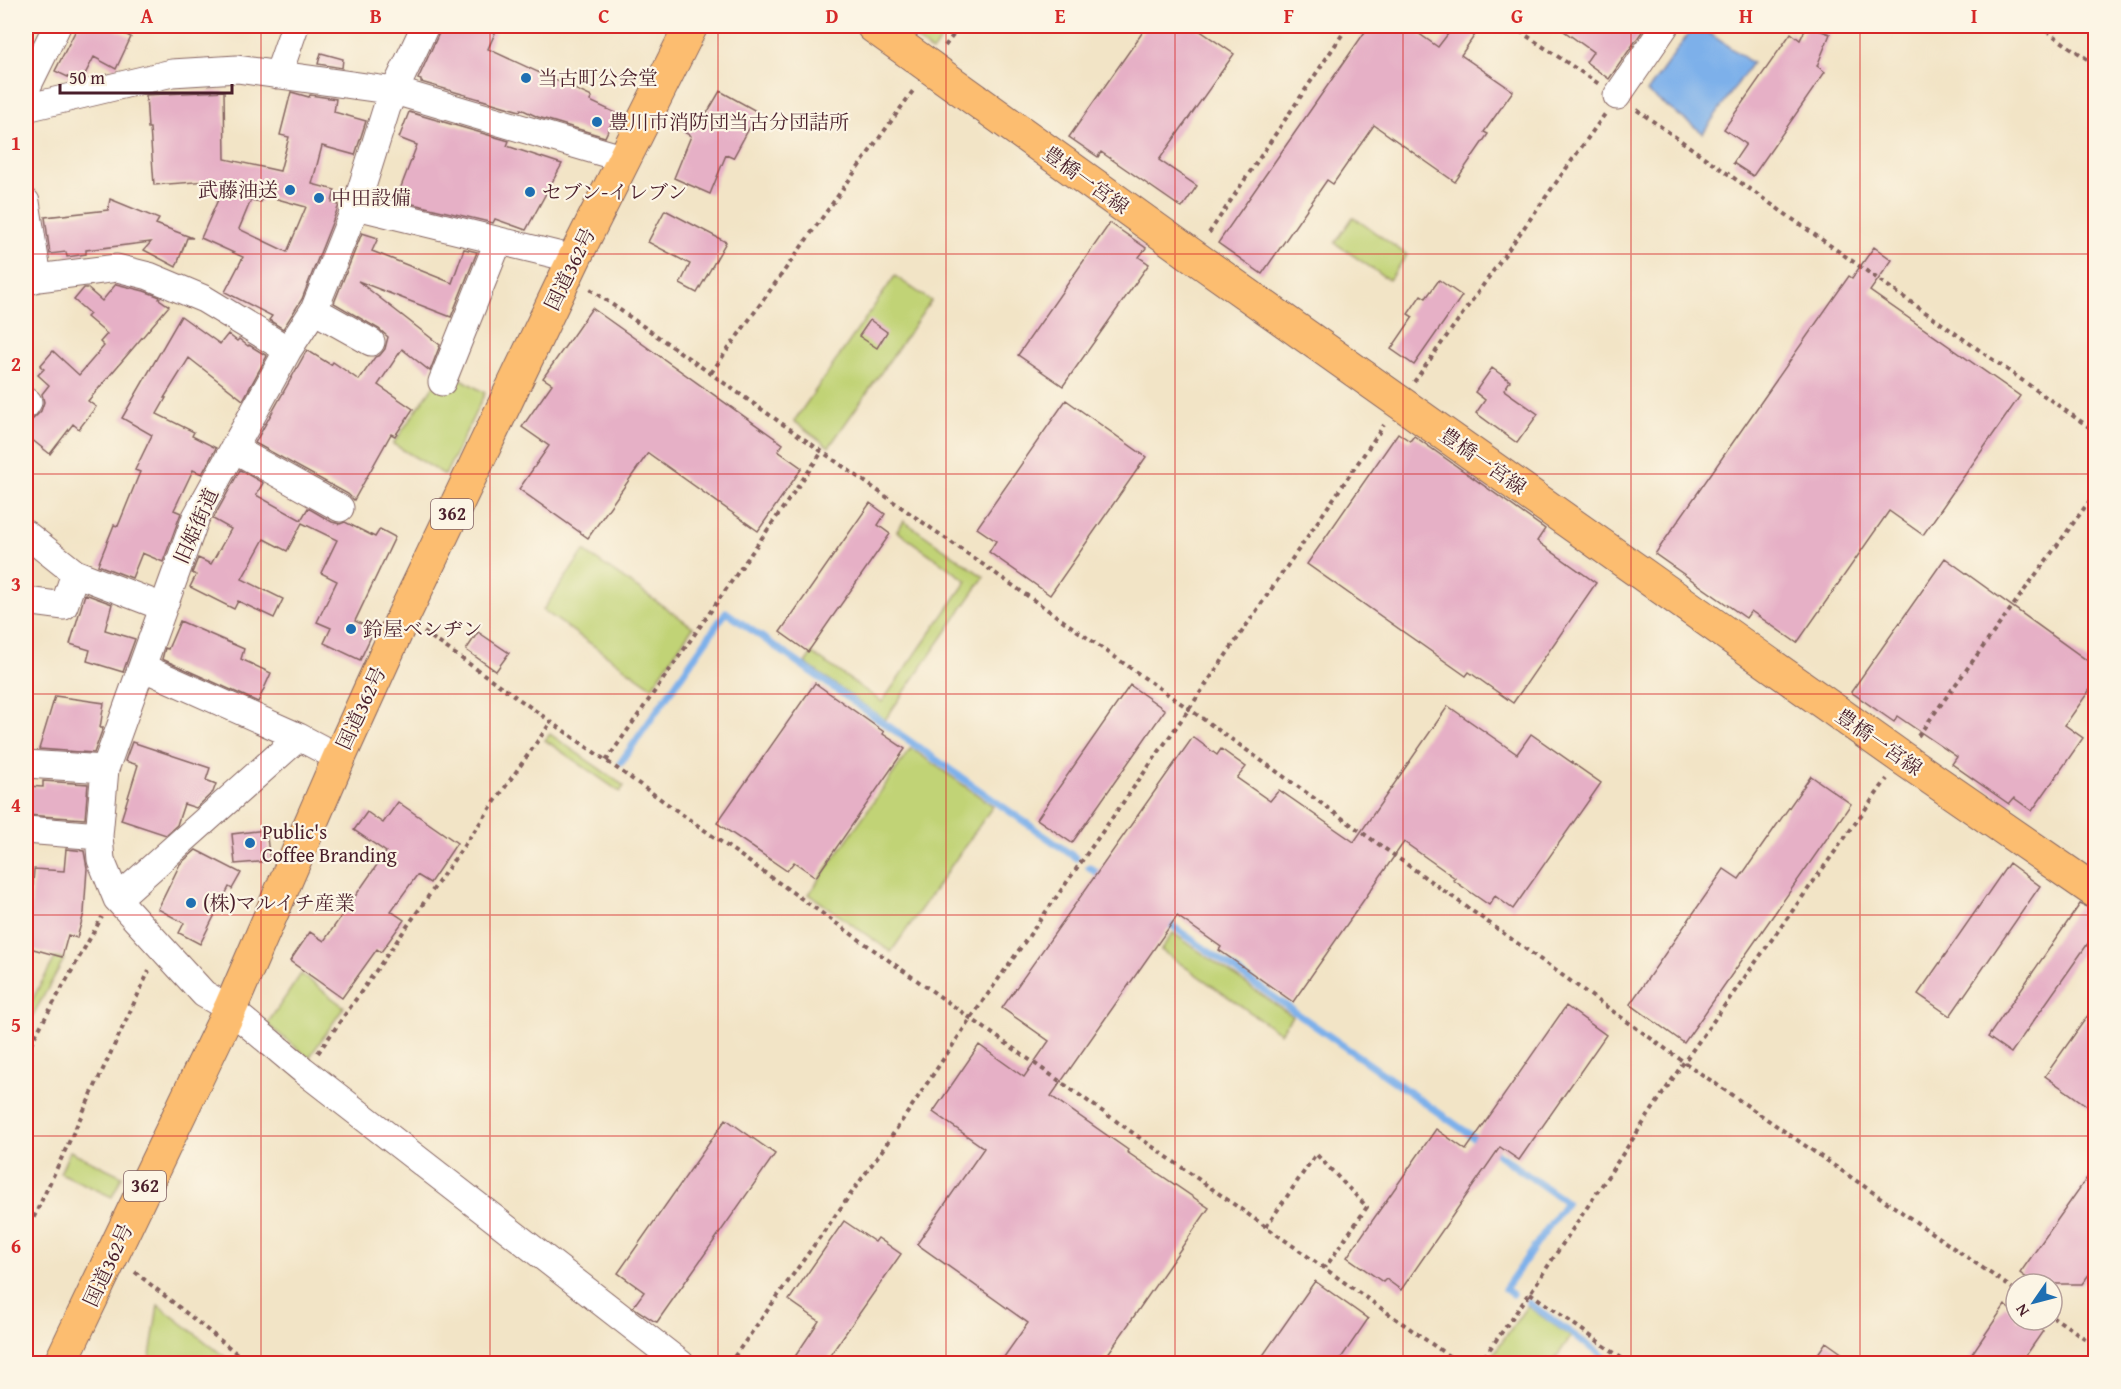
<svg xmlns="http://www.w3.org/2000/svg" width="2121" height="1389" viewBox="0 0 2121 1389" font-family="'Gentium Book Plus','Noto Serif JP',serif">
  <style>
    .green { fill: #c1d376; stroke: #867950; stroke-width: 1.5 }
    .water { fill: #7db0ea; stroke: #64688a; stroke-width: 1.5 }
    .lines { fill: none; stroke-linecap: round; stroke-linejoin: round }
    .stream { stroke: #7db0ea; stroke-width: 7 }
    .building { fill: #e6b0c6; fill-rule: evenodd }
    .minor-casing { stroke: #856461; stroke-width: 29 }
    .major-casing { stroke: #856461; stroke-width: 35 }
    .highway-casing { stroke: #856461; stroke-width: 35 }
    .path { stroke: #856461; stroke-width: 4; stroke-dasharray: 4.5 4.5; stroke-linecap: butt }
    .minor { stroke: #fff; stroke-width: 27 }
    .major { stroke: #fcbd6f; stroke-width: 33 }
    .highway { stroke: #fcbd6f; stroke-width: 33 }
    .grid { fill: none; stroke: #d62828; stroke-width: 1.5; stroke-opacity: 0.55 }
    .poi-dot { fill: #1f6fb2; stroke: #fcf5e5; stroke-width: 2 }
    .labels { text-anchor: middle; stroke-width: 4.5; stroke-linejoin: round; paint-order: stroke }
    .shield { fill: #fcf5e5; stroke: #7f5f63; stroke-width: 1.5 }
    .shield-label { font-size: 18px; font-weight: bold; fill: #4a1f2b }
    .poi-label { font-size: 20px; fill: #4a1f2b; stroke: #fcf5e5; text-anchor: start }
    .street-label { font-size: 20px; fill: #4a1f2b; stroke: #fcf5e5 }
    .neatline { fill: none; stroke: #d62828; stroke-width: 2 }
    .grid-label { font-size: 20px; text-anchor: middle; font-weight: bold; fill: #d62828 }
  </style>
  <rect width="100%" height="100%" fill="#fcf5e5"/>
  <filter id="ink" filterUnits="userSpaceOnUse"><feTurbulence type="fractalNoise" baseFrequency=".0167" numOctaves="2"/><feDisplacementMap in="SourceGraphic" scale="12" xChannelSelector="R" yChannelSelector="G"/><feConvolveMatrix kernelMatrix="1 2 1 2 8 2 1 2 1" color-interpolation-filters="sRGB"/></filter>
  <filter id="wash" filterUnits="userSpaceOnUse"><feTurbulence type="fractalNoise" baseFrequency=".008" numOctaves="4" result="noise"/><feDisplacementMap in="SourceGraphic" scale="24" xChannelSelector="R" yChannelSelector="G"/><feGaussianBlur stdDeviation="1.35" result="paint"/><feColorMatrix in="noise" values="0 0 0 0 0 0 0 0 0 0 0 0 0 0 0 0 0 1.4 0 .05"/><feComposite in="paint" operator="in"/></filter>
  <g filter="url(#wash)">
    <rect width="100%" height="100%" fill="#f2e4c6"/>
    <path class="green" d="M900,26H951L932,52Z
      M1353,217L1407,255L1389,280L1335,243Z
      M895,276L931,301L829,447L794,421Z
      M461,346L460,378L485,393L445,475L393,444Z
      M904,521L984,577L885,720L805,663L812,653L882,702L967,581L897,531Z
      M584,551L693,627L652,687L543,610Z
      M550,734L624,786L620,792L545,740Z
      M911,748L993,806L891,952L809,894Z
      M1173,933L1292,1016L1280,1033L1161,950Z
      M55,958L64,959L26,1028V1011Z
      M301,974L344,1007L309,1058L267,1024Z
      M70,1151L122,1176L112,1197L60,1173Z
      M158,1305L224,1356L232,1363H149Z
      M1527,1306L1571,1337L1552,1363H1487Z"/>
    <path class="water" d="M1694,26H1699L1752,63L1703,133L1647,92Z"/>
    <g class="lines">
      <path class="stream" d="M621,762L726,612L1076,858
        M1089,867L1104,878
        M1164,920L1566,1202L1505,1289L1512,1294
        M1529,1303L1614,1364"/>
    </g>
    <g id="blocks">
      <path class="building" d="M78,26H108L131,37L116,69L94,57L83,78L74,80L55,71Z
        M441,26H480L495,33L488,49L592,97L590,101L616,113L605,137L538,117L521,109L520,111L421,82V80L418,79L439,33Z
        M1147,26H1193L1234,54L1159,160L1197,186L1182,208L1101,152L1098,157L1069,137Z
        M1369,26H1408L1438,47L1454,26H1481L1461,55L1513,91L1484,132L1488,134L1455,182L1374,125L1333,184L1327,180L1262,274L1218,243Z
        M1557,26H1646L1609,79L1586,62L1593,52Z
        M1807,26L1830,34L1817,66L1825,72L1753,176L1733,163L1746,144L1724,129L1791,33L1800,40Z
        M321,53L343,59L342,68L318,64Z
        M224,91L225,159L280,171L289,137L280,135L291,92L309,97L310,95L336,99L334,112L366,121L355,155L322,146L312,184L335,190L332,202L339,205L302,299L283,329L269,320L272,316L225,292L243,257L201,238L221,193L207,190L209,181L154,185L150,128H148L146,95ZM263,195L306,207L287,252L239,229L251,200L261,202Z
        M720,91L758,112L733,158L726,155L710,194L674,178L691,136L684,132L693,114L703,120Z
        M409,112L509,141L507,146L562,164L526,230L495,219L493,223L396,200L417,145L399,138Z
        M110,199L159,219L156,224L193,238H187L176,267L144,250L151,242L86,250V254L67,257L66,252L50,254L45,217L108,210Z
        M665,210L726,242L697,293L680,284L690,264L648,242Z
        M1110,223L1146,248L1139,257L1149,264L1063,386L1018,355Z
        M362,233L378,238L372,251L452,283L464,249L477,252L451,317L358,281L440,345L430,371L402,349L378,385L413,409L395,436L391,434L354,500L348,494L255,443L307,350L331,365L333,362L359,380L375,357L380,355L385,349L388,337L379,329L334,303Z
        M1874,247L1892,260L1870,291L2020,396L1923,535L1889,511L1797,643L1751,611L1746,618L1655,554L1849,276L1852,278Z
        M1439,280L1462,296L1414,365L1391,349L1413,317L1408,314L1421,295L1426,298Z
        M116,284L144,291L160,297L159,299L169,306L88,401L96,407L79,429L73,424L50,454L26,435V421L33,419L41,411L44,402L42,394L49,385L38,375L44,369L40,366L53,351L79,375L104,346L100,342L107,334L87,317L90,314L74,300L84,288H87L102,301Z
        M592,308L783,444L778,451L802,468L758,531L648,453L588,538L519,489L549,446L522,427L552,384L543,378Z
        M181,316L220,344L228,334L237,341L239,339L248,346L249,345L267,356L243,400L189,358L164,398H166L157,414L194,432L192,436L216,448L202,474L193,470L174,510L181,513L163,562L142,553L132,578L98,565L114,525L118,526L140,472L135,470L152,435L122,418Z
        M870,320L887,332L877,348L859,336Z
        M1492,368L1510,381L1504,390L1538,414L1517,443L1476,413L1485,400L1475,392Z
        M1066,400L1146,457L1050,595L989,552L996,541L977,528Z
        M1398,433L1410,441L1414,436L1545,529L1537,541L1596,583L1513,703L1469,672L1466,676L1307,564Z
        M240,470L263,483L256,495L301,520L308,508L332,522L340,524L345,522L375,537L380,529L395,537L355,621L374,630L360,660L324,643L331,628L317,622L337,581L321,573L337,540L302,523L287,551L264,539L242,579L283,599L274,618L238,601L234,609L190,587L196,575L192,573L198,558L211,564L231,529L213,519Z
        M870,503L885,514L878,525L890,534L808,652L780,632Z
        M1945,558L2096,667V681L2065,725L2083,738L2032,811L2014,798L2009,804L1952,764L1957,757L1897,716L1894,722L1851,692Z
        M85,594L112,604L105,630L135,639L123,672L87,661L90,650L70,644Z
        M180,621L244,649L241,659L271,673L258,702L162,659L165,648L168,649Z
        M478,632L509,653L496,671L466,650Z
        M815,683L884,732L883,734L905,749L816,877L794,862L787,871L717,823Z
        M1130,685L1165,710L1072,843L1037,819Z
        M55,696L104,703L100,728H103L94,753L39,749Z
        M1448,706L1517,754L1531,734L1601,783L1513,909L1495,896L1489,905L1453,880L1455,878L1404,842L1293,1002L1219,950L1221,947L1177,916L1051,1096L1128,1150L1127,1152L1209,1208L1101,1364H999L1028,1323L917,1244L984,1148L933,1112L979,1045L1024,1077L1049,1041L1002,1008L1193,737L1217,755L1221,749L1246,767L1237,778L1270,801L1279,790L1354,842Z
        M132,742L210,768L206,780L216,784L213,792L196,808L184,804L177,825L166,835L121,820L138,765L125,761Z
        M1811,776L1851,804L1684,1043L1630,1004L1724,869L1739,879Z
        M43,781L88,784L85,819L26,815V786L43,787Z
        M398,802L457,843L430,883L417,875L391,911L404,920L381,952L377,949L342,998L290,961L310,932L324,941L386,852L354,830L367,812L383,823Z
        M266,830L270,861L235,864L232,834Z
        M66,849L84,851L87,868L84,913L77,938L68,935L62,957L26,947V909L31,911L34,869L64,871Z
        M196,850L241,873L232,889L229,887L200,944L179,933L184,923L158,909L180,864Z
        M2009,863L2040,886L1950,1016L1918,994Z
        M2080,904L2096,911V932L2011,1053L1988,1037Z
        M2096,1004V1112L2045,1076Z
        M1566,1006L1606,1035L1519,1160L1500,1147L1401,1290L1386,1279L1383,1282L1347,1257L1436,1129L1466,1150Z
        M726,1119L775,1154L657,1322L654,1321L633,1307L644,1292L618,1273Z
        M2096,1165V1265L2082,1284H2035L2020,1273Z
        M844,1221L875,1242L878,1238L901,1254L824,1364H790L819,1321L789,1300Z
        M1315,1281L1368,1319L1337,1364H1257Z
        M2005,1305L2016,1313V1320H2027L2043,1331L2020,1364H1965Z
        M1826,1342L1857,1364H1811Z"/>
    </g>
  </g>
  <g filter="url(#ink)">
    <use href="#blocks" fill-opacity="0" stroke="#856461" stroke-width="1.5"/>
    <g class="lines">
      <defs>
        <path id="minor" d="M425,26L387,107L356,206L314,310L288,350L196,517L105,769L99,836L101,860L117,899L204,994L230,1009L303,1070L681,1364
          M278,75L295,26
          M26,89L57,26
          M1617,96L1665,26
          M26,108L172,73L237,69L395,91L625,159
          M26,202L38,278
          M356,206L574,259
          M26,282L38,278L117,268L149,276L204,299L288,350
          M314,310L371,342
          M442,382L498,242
          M26,405L28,402
          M234,449L340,508
          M26,534L75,573L163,607
          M26,601L64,606L75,573
          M142,667L299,737L339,758
          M26,764L105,769
          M26,830L99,836
          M117,899L299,737"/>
        <path id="major" d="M873,26L1193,256L1902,758L2096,892"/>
        <path id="highway" d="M60,1364L230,1009L339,758L403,617L574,259L691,26"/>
      </defs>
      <use href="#minor" class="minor-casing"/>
      <use href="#major" class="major-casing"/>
      <use href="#highway" class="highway-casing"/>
      <path class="path" d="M1512,26L1599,84
        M2039,26L2096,65
        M945,46L960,26
        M1637,110L2096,432
        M1209,233L1348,26
        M590,289L1189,709L1684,1062L2016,1291
        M711,373L915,88
        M1414,382L1605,114
        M424,632L1460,1364
        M1918,736L2096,492
        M606,761L822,452
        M26,1052L102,917
        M318,1053L551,722
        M1266,1227L1316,1154L1367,1207L1325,1268
        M26,1234L149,971
        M135,1272L250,1364
        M1530,1293L1630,1364
        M2052,1316L2096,1346
        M729,1364L883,1149L971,1018L1189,709L1384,425
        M1479,1364L1530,1293L1684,1062L1887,779"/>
      <use href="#minor" class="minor"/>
      <use href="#major" class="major"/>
      <use href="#highway" class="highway"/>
    </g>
  </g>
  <path class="grid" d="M261,26V1364M490,26V1364M718,26V1364M946,26V1364M1175,26V1364M1403,26V1364M1631,26V1364M1860,26V1364M26,254H2096M26,474H2096M26,694H2096M26,915H2096M26,1136H2096"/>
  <g class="poi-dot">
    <circle cx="526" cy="78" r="6"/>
    <circle cx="597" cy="122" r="6"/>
    <circle cx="290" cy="190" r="6"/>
    <circle cx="530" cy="192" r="6"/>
    <circle cx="319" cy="198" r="6"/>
    <circle cx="351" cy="629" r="6"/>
    <circle cx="250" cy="843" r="6"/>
    <circle cx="191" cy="903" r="6"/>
  </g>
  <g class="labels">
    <g class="shield">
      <rect x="431" y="499" width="42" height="30" rx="4.5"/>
      <rect x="124" y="1171" width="42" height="30" rx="4.5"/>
    </g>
    <g class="shield-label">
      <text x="452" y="520">362</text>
      <text x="145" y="1192">362</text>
    </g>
    <g class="poi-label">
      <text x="538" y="85">当古町公会堂</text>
      <text x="609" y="129">豊川市消防団当古分団詰所</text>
      <text x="278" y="197" text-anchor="end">武藤油送</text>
      <text x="542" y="199">セブン-イレブン</text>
      <text x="331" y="205">中田設備</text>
      <text x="363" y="636">鈴屋ベンヂン</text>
      <text x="262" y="839">Public's<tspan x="262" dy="23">Coffee Branding</tspan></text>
      <text x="203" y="910">(株)マルイチ産業</text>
    </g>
    <g class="street-label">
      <text transform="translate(1086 180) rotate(36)" y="7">豊橋一宮線</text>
      <text transform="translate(570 269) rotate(-64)" y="7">国道362号</text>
      <text transform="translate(1483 461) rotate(35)" y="7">豊橋一宮線</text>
      <text transform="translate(196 526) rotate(-66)" y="7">旧姫街道</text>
      <text transform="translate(361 708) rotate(-65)" y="7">国道362号</text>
      <text transform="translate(1879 742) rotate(35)" y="7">豊橋一宮線</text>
      <text transform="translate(108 1265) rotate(-65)" y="7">国道362号</text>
    </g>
  </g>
  <rect width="2121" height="1389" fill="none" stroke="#fcf5e5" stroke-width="66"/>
  <g transform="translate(2034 1302) rotate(235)"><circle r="28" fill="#fcf5e5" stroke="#b59f9b" stroke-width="1.5"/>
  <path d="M0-4.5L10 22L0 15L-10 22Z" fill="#1f6fb2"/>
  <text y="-9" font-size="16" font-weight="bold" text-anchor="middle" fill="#4a1f2b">N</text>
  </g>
  <path d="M60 84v9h172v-9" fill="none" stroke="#4a1f2b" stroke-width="3"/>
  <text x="69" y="84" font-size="18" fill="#4a1f2b" stroke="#fcf5e5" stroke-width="4.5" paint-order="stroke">50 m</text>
  <rect x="33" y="33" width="2055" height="1323" class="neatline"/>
  <g class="grid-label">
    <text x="147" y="23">A</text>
    <text x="376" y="23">B</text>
    <text x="604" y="23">C</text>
    <text x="832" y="23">D</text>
    <text x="1060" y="23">E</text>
    <text x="1289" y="23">F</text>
    <text x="1517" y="23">G</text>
    <text x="1746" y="23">H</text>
    <text x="1974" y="23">I</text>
    <text x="16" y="150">1</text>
    <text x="16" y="371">2</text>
    <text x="16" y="591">3</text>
    <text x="16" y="812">4</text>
    <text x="16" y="1032">5</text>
    <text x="16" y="1253">6</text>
  </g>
</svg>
